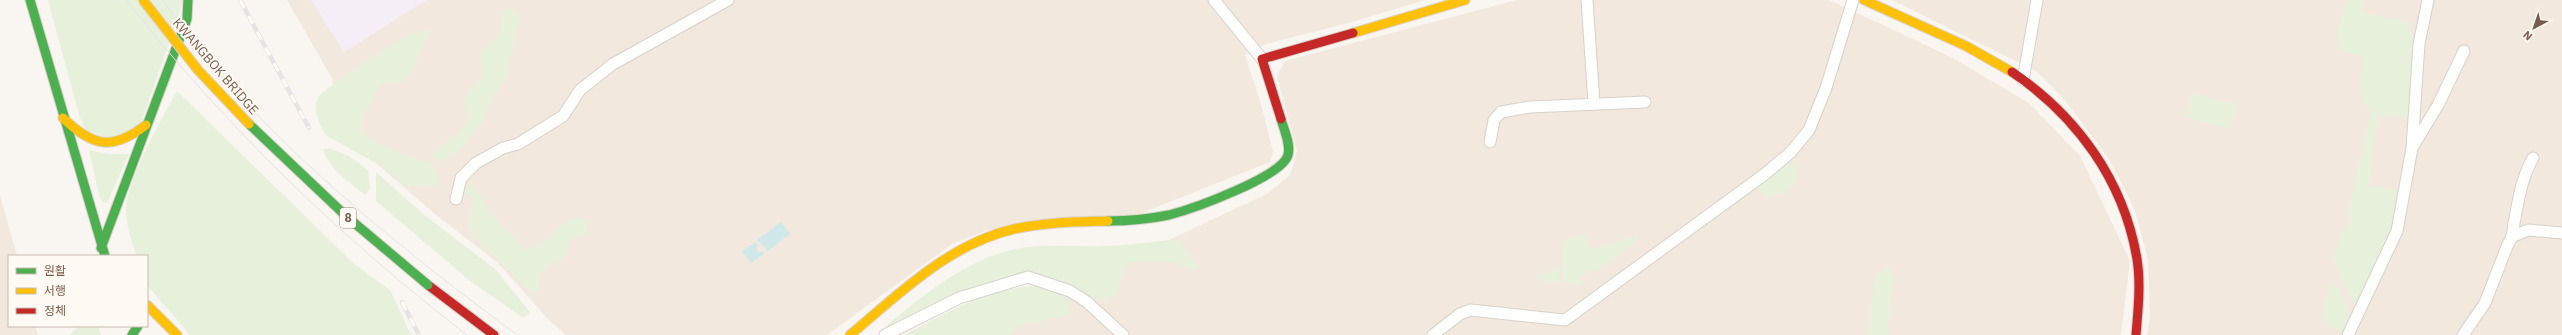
<svg xmlns="http://www.w3.org/2000/svg" width="2562" height="335" viewBox="0 0 2562 335" font-family="'IBM Plex Sans','Noto Sans KR',sans-serif">
  <style>
    .residential { fill: #f2e8de }
    .education { fill: #f6eef6 }
    .green { fill: #e7f0db }
    .water { fill: #d0e8ea }
    .lines { fill: none; stroke-linecap: round; stroke-linejoin: round }
    .street-casing { stroke: #d7d1cb; stroke-width: 13 }
    .fast-casing { stroke: #d9d2cb; stroke-width: 11 }
    .slow-casing { stroke: #d9d2cb; stroke-width: 11 }
    .jam-casing { stroke: #d9d2cb; stroke-width: 11 }
    .street { stroke: #fefefd; stroke-width: 11 }
    .fast { stroke: #4caf50; stroke-width: 9 }
    .slow { stroke: #ffc107; stroke-width: 9 }
    .jam { stroke: #c62828; stroke-width: 9 }
    .tram { stroke: #e6e3e7; stroke-width: 1 }
    .rail-casing { stroke: #e6e3e7; stroke-width: 4.5 }
    .rail { stroke: #fffaf3; stroke-width: 3; stroke-dasharray: 9; stroke-linecap: butt }
    .fast-bridge-casing { stroke: #dad1cc; stroke-width: 11; stroke-linecap: butt }
    .slow-bridge-casing { stroke: #dad1cc; stroke-width: 11; stroke-linecap: butt }
    .fast-bridge { stroke: #4caf50; stroke-width: 9 }
    .slow-bridge { stroke: #ffc107; stroke-width: 9 }
    .labels { text-anchor: middle; stroke-width: 4; stroke-linejoin: round; paint-order: stroke }
    .shield { fill: #fffaf3; stroke: #a28b7f; stroke-width: 1 }
    .shield-label { font-size: 12px; font-weight: bold; fill: #7a5c4d }
    .street-label { font-size: 13px; fill: #7a5c4d; stroke: #fffaf3 }
  </style>
  <rect width="100%" height="100%" fill="#f9f5f0"/>
  <path class="residential" d="M287,0H1425L1352,22L1266,44L1245,55L1261,104L1273,152L1270,162L1134,216L987,230L952,244L827,335H566L550,321L497,262L436,215L330,123L333,80Z
    M1517,0H1829L1951,57L2029,103L2080,156L2130,261L2121,335H1000L1031,299L1102,271L1267,194L1290,175L1297,151L1277,76L1285,61Z
    M1892,0H2562V335H2147L2150,317L2148,260L2135,210L2109,159L2065,100L2036,71Z
    M0,195L17,256H9V326H35L38,335H0Z"/>
  <path class="education" d="M311,0H427L344,52Z"/>
  <path class="green" d="M48,0H182L181,9L141,123L135,130L106,139L85,129L79,115Z
    M2346,0H2363L2362,12L2410,23L2414,45L2408,117L2378,115L2369,186L2396,190C2396,230 2377,265 2360,300L2353,304L2335,264L2334,255L2343,231H2347L2351,219L2347,217L2371,109L2361,102L2360,82L2362,56L2340,51L2338,31Z
    M513,8L521,16L505,80L493,97L484,119L463,148L442,162L432,156L435,151L453,137L465,125L469,117L463,99L481,77L480,54C495,35 505,38 500,11Z
    M430,30L411,75L402,82C367,78 381,98 362,114L361,130L369,139L390,149L433,165L439,177L438,185L405,186L383,167L327,136C320,127 312,109 318,98C325,87 404,36 417,32C421,30 426,31 430,30Z
    M177,91L353,263L390,290L411,335H190L148,286L147,256H137C131,242 126,224 126,208C127,180 162,118 177,91Z
    M2192,93L2237,105L2230,129L2185,117Z
    M328,148L349,156L368,170L370,189L365,195C349,182 331,170 323,150Z
    M89,150L108,154H129L107,203L103,202L99,195Z
    M1791,160L1799,164L1797,181L1784,192L1768,197L1758,191L1756,185L1783,164Z
    M376,172L423,214L495,269L530,312L523,318L469,280L376,201Z
    M472,184L494,217L525,250C529,248 533,248 537,246C554,238 565,212 587,220V233L569,241C568,267 552,257 541,274C538,279 541,287 537,292L528,290L474,237L469,226L472,198L464,192V185Z
    M1584,234L1591,248L1597,249L1638,235L1639,239L1596,272L1591,268L1580,279L1584,285L1563,283L1562,241Z
    M1177,240L1198,265L1197,271L1169,261L1130,262L1122,271L1117,294L1103,301L1054,279L1033,273L1016,274L949,296L881,335L880,331C919,299 960,263 1011,250C1040,243 1074,247 1105,246C1129,246 1153,241 1177,240Z
    M1559,268V282L1539,280L1538,275Z
    M1886,268L1892,269L1895,278L1887,328L1890,335H1867L1876,275Z
    M2335,282C2346,304 2355,310 2342,333L2322,322L2328,289Z
    M1034,286C1051,291 1078,293 1068,315L1018,326L1011,335H904C944,314 988,288 1034,286Z
    M78,326H98L101,335H70Z"/>
  <path class="water" d="M781,222L790,234L766,252V248L757,240Z
    M755,242L758,246L756,249L759,253L762,251L764,254L751,263L742,251Z"/>
  <g class="lines">
    <defs>
      <path id="street" d="M1214,0L1262,59
        M1587,0L1594,103
        M2023,80L2037,0
        M1490,142L1494,120L1501,112L1530,107L1645,102
        M2412,148L2438,105L2464,51
        M456,199L461,178L476,163L503,148L518,144L563,116L580,90L613,64L728,0
        M2514,236L2528,230L2562,233
        M885,335L959,298L1028,277L1070,291L1087,302L1123,335
        M1433,335L1460,314L1470,310L1565,320L1765,174L1791,152L1809,130L1826,88L1853,0
        M2348,335L2397,231L2412,148L2419,44L2428,0
        M2463,335L2485,303L2508,244C2515,235 2512,229 2515,218C2519,197 2522,177 2533,158"/>
      <path id="fast" d="M30,0L105,256
        M1108,221C1128,221 1149,219 1169,215C1192,209 1282,177 1288,155C1291,144 1284,130 1281,119
        M101,248L187,19L188,0
        M132,335L138,326"/>
      <path id="slow" d="M1864,0L1966,46L2012,72
        M1353,33L1465,0
        M63,118C93,147 112,151 146,125
        M147,305L177,335
        M850,335C900,293 949,244 1014,229C1045,222 1077,222 1108,221"/>
      <path id="jam" d="M2012,72C2077,116 2124,181 2137,259C2141,284 2138,310 2136,335
        M1281,119L1262,59L1353,33
        M428,285L494,335"/>
    </defs>
    <use href="#street" class="street-casing"/>
    <use href="#fast" class="fast-casing"/>
    <use href="#slow" class="slow-casing"/>
    <use href="#jam" class="jam-casing"/>
    <use href="#street" class="street"/>
    <use href="#fast" class="fast"/>
    <use href="#slow" class="slow"/>
    <use href="#jam" class="jam"/>
    <path class="tram" d="M126,0C225,126 340,237 467,335
      M162,0C181,24 198,49 218,72C305,172 411,256 517,335"/>
    <defs>
      <path id="rail" d="M240,0L309,128
        M402,302L419,335"/>
    </defs>
    <use href="#rail" class="rail-casing"/>
    <use href="#rail" class="rail"/>
    <defs>
      <path id="fast-bridge" d="M249,124L346,216L428,285"/>
      <path id="slow-bridge" d="M143,0L198,70L249,124"/>
    </defs>
    <use href="#fast-bridge" class="fast-bridge-casing"/>
    <use href="#slow-bridge" class="slow-bridge-casing"/>
    <use href="#fast-bridge" class="fast-bridge"/>
    <use href="#slow-bridge" class="slow-bridge"/>
  </g>
  <g class="labels">
    <rect class="shield" x="340" y="208" width="16" height="20" rx="3"/>
    <g class="shield-label">
      <text x="348" y="222">8</text>
    </g>
    <g class="street-label">
      <text transform="translate(216 66) rotate(49)" y="5">KWANGBOK BRIDGE</text>
    </g>
  </g>
  <rect x="8" y="255" width="140" height="72" fill="#fffaf3" stroke="#cabbb1"/>
  <rect x="16" y="268" width="20" height="6" fill="#4caf50" stroke="#cabbb1"/>
  <text x="44" y="275" font-size="12" fill="#7a5c4d">원활</text>
  <rect x="16" y="288" width="20" height="6" fill="#ffc107" stroke="#cabbb1"/>
  <text x="44" y="295" font-size="12" fill="#7a5c4d">서행</text>
  <rect x="16" y="308" width="20" height="6" fill="#c62828" stroke="#cabbb1"/>
  <text x="44" y="315" font-size="12" fill="#7a5c4d">정체</text>
  <g transform="translate(2534 28) rotate(220)" stroke="#fffaf3" stroke-width="3" paint-order="stroke">
  <path d="M0-3L7 15L0 10L-7 15Z" fill="#7a5c4d"/>
  <text y="-6" font-size="11" font-weight="bold" text-anchor="middle" fill="#7a5c4d">N</text>
  </g>
</svg>
